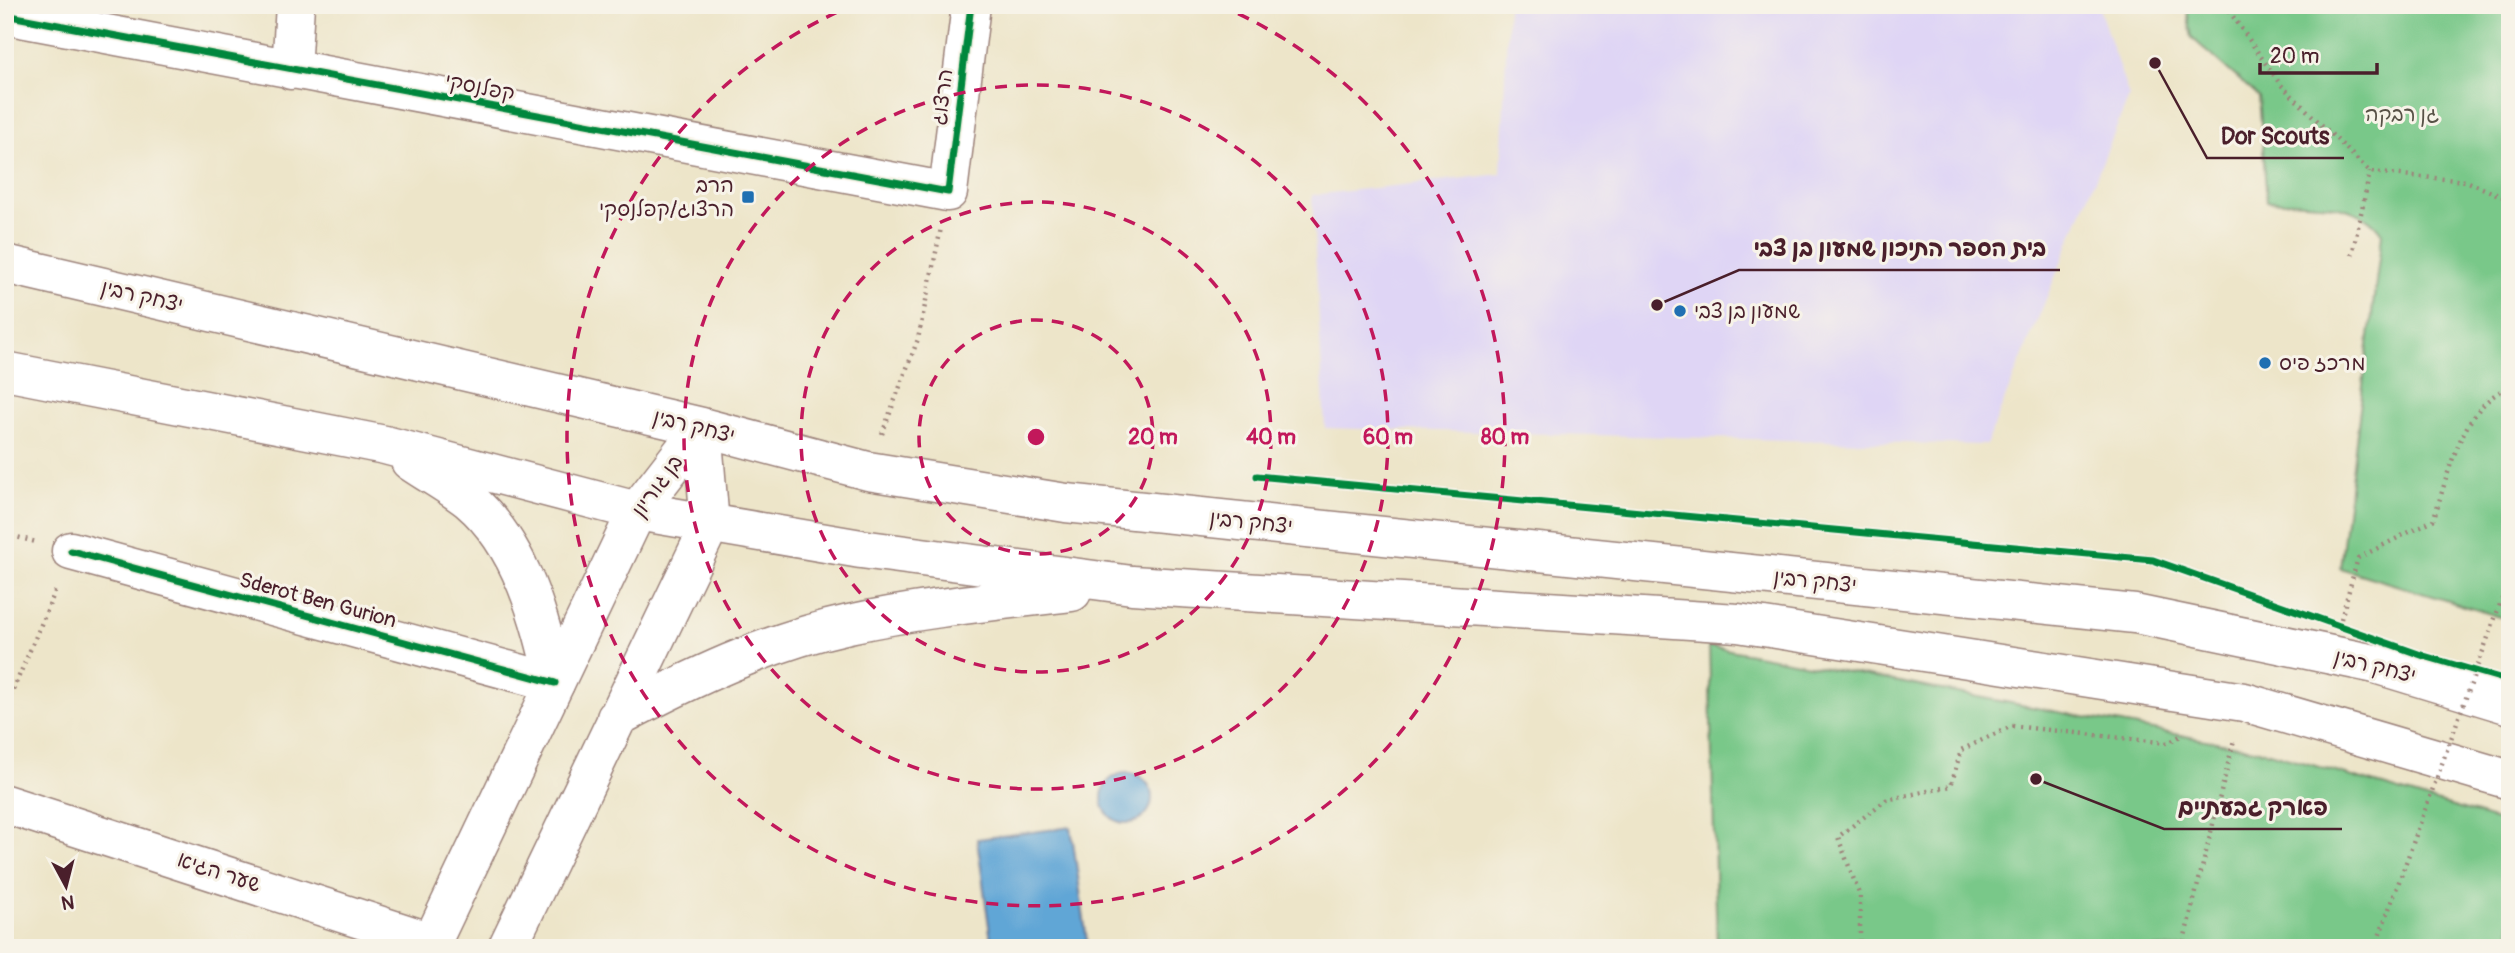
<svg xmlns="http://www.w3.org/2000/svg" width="2515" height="953" viewBox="0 0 2515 953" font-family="Pangolin,'Playpen Sans Hebrew',sans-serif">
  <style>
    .built { fill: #dfd5f5 }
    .green { fill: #79c889; stroke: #62745a; stroke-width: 2 }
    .water { fill: #60a6d6; stroke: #556280; stroke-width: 2 }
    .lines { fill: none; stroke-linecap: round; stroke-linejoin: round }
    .minor-casing { stroke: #9c827a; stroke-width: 41 }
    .major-casing { stroke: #9c827a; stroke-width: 41 }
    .path { stroke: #9c827a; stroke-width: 4.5; stroke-dasharray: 2 5; stroke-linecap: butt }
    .minor { stroke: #fff; stroke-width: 38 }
    .major { stroke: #fff; stroke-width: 38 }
    .path-bridge { stroke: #9c827a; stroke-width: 4.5; stroke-dasharray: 2 5; stroke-linecap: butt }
    .cycleway-casing { stroke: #f7f3e8; stroke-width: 11 }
    .cycleway { stroke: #00873e; stroke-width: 7 }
    .ring { fill: none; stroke: #c2185b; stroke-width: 3.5; stroke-dasharray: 12 9 }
    .poi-dot { fill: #1f6fb2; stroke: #f7f3e8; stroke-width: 2.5 }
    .labels { text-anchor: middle; stroke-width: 6; stroke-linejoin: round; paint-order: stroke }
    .street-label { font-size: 21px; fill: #4a1f2b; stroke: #f7f3e8 }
    .park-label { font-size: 21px; fill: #585247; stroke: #f7f3e8 }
    .poi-label { font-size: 21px; fill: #4a1f2b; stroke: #f7f3e8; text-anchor: start }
    .centre { fill: #c2185b; stroke: #f7f3e8; stroke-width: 3.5 }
    .ring-label { font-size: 21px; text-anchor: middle; font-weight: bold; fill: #c2185b; stroke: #f7f3e8; stroke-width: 6; stroke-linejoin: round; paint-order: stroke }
    .leader { fill: none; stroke: #4a1f2b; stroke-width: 2.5 }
    .callout-dot { fill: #4a1f2b; stroke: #f7f3e8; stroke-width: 2.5 }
    .callout-label { font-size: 23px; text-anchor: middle; font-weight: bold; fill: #4a1f2b; stroke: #f7f3e8; stroke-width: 6; stroke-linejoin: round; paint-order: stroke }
  </style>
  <rect width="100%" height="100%" fill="#f7f3e8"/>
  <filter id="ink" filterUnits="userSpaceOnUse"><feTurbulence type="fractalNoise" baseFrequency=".0143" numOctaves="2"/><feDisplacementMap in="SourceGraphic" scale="14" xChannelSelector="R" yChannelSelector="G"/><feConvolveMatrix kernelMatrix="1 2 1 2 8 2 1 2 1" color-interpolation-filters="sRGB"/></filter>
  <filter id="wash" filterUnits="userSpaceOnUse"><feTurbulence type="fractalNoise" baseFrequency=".00686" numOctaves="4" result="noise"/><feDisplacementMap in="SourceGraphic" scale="28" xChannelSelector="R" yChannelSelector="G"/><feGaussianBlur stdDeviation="1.57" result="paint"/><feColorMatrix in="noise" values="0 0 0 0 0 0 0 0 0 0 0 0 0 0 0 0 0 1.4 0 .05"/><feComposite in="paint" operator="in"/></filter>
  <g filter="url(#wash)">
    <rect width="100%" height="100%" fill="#ede5c9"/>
    <path class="built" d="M1508,5H2098L2129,97L1986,445L1325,428L1312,195L1501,174Z"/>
    <path class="green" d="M2186,5H2510V620L2340,568L2382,234C2360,199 2304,204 2267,201L2259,97L2192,38Z
      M1709,646L2269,752L2510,824V948H1717Z"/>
    <path class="water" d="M1102 798a25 25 0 1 1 50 0a25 25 0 1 1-50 0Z
      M1071,827L1088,948H992L977,839Z"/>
  </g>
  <g filter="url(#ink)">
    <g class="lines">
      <defs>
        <path id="minor" d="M5,15L948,192L971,5
          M291,70L295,5
          M71,551L555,683
          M5,804L431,942"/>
        <path id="major" d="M5,264L702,427L868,471L1066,503L2135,614L2375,664L2510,705
          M5,371L385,445L637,511L861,549L1132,585L1738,623L2244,702L2510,780
          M410,461C429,474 451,486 469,500C522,545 540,619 555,683
          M616,718C690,679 766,642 849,624C922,608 997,601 1072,592
          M429,948L637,511L702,427
          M507,948L710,525L702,427"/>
      </defs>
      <use href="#minor" class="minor-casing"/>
      <use href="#major" class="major-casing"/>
      <path class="path" d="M2225,5L2280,84L2370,172L2466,181L2510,200
        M2352,255L2370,172
        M882,434L918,339L941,228
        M5,534L36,542
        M2341,619L2358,558L2433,520C2449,475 2460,406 2510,387
        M5,709L57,587
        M1860,948V896L1838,837L1886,800L1951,786L1961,750L2012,726L2168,743L2184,734
        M2182,948L2234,740
        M2375,948L2389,909"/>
      <use href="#minor" class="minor"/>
      <use href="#major" class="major"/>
      <path class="path-bridge" d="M2389,909L2510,577"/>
      <defs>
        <path id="cycleway" d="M5,15L948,192L971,5
          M1257,476L2153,560L2424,656L2510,681
          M71,551L555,683"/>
      </defs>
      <use href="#cycleway" class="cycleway-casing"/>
      <use href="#cycleway" class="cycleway"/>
    </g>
  </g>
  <g class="ring">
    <circle cx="1036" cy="437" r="117"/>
    <circle cx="1036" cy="437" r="235"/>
    <circle cx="1036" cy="437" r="352"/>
    <path d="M1219 5A469 469 0 1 1 853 5"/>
  </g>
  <g class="poi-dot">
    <rect x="741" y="190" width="14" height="14" rx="3.5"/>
    <circle cx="1680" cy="311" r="7"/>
    <circle cx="2265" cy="363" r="7"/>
  </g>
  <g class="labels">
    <g class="street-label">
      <text transform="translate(480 87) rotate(11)" y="7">קפלנסקי</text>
      <text transform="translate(942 97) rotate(-83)" y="7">הרצוג</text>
      <text transform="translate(142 296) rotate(13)" y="7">יצחק רבין</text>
      <text transform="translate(694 426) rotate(14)" y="7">יצחק רבין</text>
      <text transform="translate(657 486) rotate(-54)" y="7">בן גוריון</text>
      <text transform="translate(1251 522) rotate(6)" y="7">יצחק רבין</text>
      <text transform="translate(1815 581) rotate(6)" y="7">יצחק רבין</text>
      <text transform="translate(318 600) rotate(15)" y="7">Sderot Ben Gurion</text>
      <text transform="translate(2375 666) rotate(14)" y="7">יצחק רבין</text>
      <text transform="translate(219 872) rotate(18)" y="7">שער הגיא</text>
    </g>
    <g class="park-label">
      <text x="2402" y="121">גן רבקה</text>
    </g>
    <g class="poi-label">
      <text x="734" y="192" text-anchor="end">הרב<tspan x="734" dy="24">הרצוג/קפלנסקי</tspan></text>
      <text x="1694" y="318">שמעון בן צבי</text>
      <text x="2279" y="370">מרכז פיס</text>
    </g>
  </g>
  <circle cx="1036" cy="437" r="10" class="centre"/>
  <g class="ring-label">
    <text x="1153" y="444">20 m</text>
    <text x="1271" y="444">40 m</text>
    <text x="1388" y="444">60 m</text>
    <text x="1505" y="444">80 m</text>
  </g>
  <path class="leader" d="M2155 63L2207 158H2344M1657 305L1739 270H2060M2036 779L2164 829H2342"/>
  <g class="callout-dot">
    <circle cx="2155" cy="63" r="7"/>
    <circle cx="1657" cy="305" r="7"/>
    <circle cx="2036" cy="779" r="7"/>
  </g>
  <g class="callout-label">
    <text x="2275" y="144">Dor Scouts</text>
    <text x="1900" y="256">בית הספר התיכון שמעון בן צבי</text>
    <text x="2253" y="815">פארק גבעתיים</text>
  </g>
  <rect width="2515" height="953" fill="none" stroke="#f7f3e8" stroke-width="28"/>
  <g transform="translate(66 886) rotate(173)" stroke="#f7f3e8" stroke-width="5" paint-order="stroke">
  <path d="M0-5L12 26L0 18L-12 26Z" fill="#4a1f2b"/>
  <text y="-10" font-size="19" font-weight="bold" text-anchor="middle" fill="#4a1f2b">N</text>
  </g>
  <path d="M2260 63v10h117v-10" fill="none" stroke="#4a1f2b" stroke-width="3.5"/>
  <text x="2270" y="63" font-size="21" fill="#4a1f2b" stroke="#f7f3e8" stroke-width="5" paint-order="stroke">20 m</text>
</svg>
